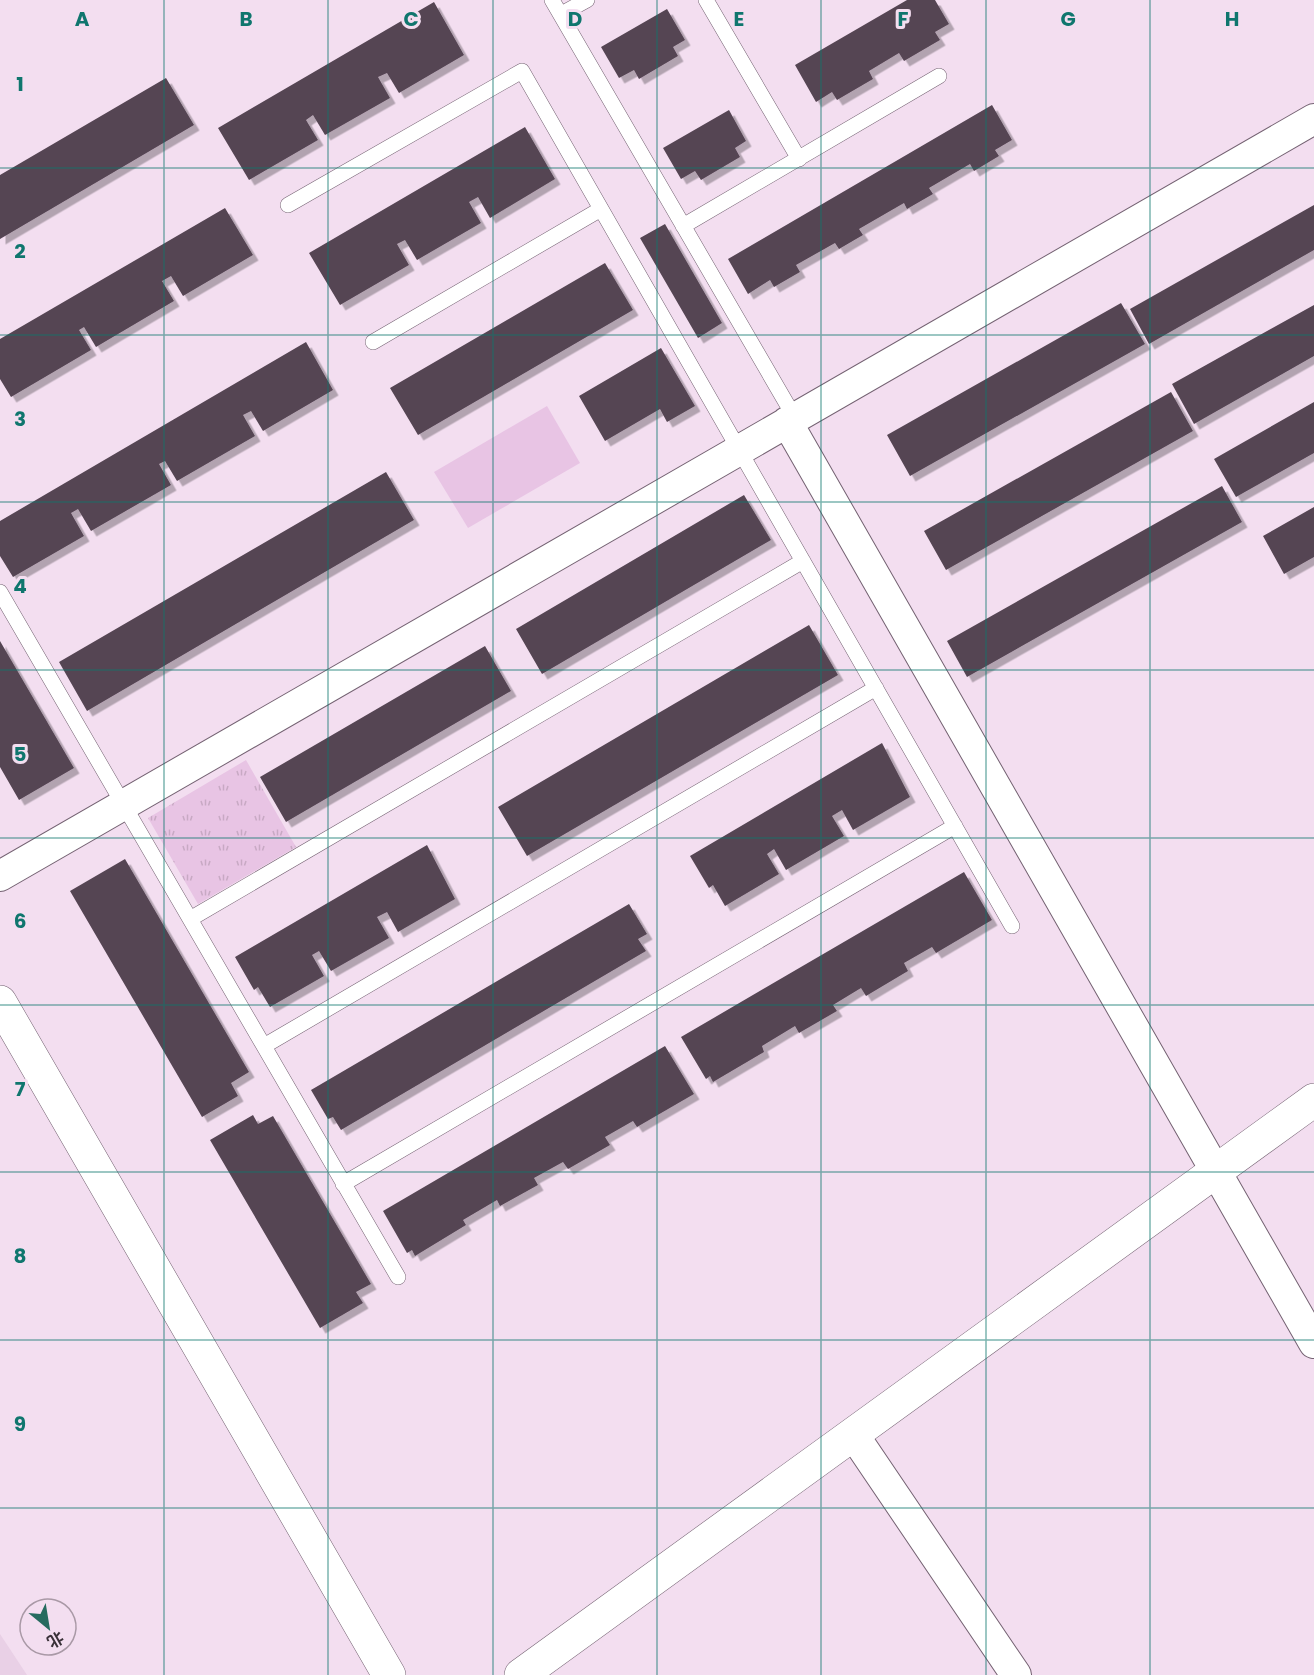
<svg xmlns="http://www.w3.org/2000/svg" width="1314" height="1675" viewBox="0 0 1314 1675" font-family="Poppins,'Noto Sans SC',sans-serif">
  <style>
    .built { fill: #e9d0e6 }
    .grass { fill: url(#grass-tufts) }
    .pitch { fill: #e8c4e4 }
    .building { fill: #554553; filter: url(#shadow) }
    .lines { fill: none; stroke-linecap: round; stroke-linejoin: round }
    .service-casing { stroke: #746272; stroke-width: 16 }
    .minor-casing { stroke: #746272; stroke-width: 32 }
    .tertiary-casing { stroke: #746272; stroke-width: 34 }
    .service { stroke: #fff; stroke-width: 15 }
    .minor { stroke: #fff; stroke-width: 30 }
    .tertiary { stroke: #fff; stroke-width: 33 }
    .grid { fill: none; stroke: #0f766e; stroke-width: 1.5; stroke-opacity: 0.55 }
    .grid-label { font-size: 20px; text-anchor: middle; font-weight: bold; fill: #0f766e; stroke: #f3def0; stroke-width: 6; stroke-linejoin: round; paint-order: stroke }
  </style>
  <defs>
    <pattern id="grass-tufts" width="24" height="20" patternUnits="userSpaceOnUse" patternTransform="scale(1.5)"><rect width="24" height="20" fill="#e8c4e4"/><path d="M3 7l-1-3M5 7V3M7 7l1-3M15 17l-1-3M17 17v-4M19 17l1-3" fill="none" stroke="#c8a9c4"/></pattern>
    <filter id="shadow"><feDropShadow dx="5.5" dy="5.5" stdDeviation="0" flood-color="#0004"/></filter>
  </defs>
  <rect width="100%" height="100%" fill="#f3def0"/>
  <path class="built" d="M0,1634L27,1675H0Z"/>
  <path class="grass" d="M246,760L296,847L198,904L148,818Z"/>
  <path class="pitch" d="M547,406L580,463L468,528L434,472Z"/>
  <path class="building" d="M907,0H935L949,24L935,32L940,40L904,61L899,53L869,71L873,79L837,100L832,92L816,102L795,65Z
    M434,2L464,55L399,93L387,73L378,77L390,98L325,135L313,115L306,120L318,140L249,180L218,128Z
    M667,9L685,40L673,47L678,56L639,79L634,70L619,78L601,47Z
    M166,78L194,125L0,239V175Z
    M992,105L1012,140L995,150L999,156L974,171L970,164L929,188L933,194L907,209L904,203L859,229L863,235L839,249L835,243L796,265L800,272L774,287L770,280L748,294L728,259Z
    M729,110L746,141L735,148L740,157L701,180L695,171L681,179L663,148Z
    M525,127L555,179L490,218L478,197L469,202L481,223L417,260L405,240L397,244L409,265L340,305L309,253Z
    M1314,205V250L1149,344L1130,309Z
    M225,208L253,255L183,296L171,276L162,281L174,301L96,347L84,327L79,330L91,350L11,397L0,379V339Z
    M665,224L722,323L698,338L640,238Z
    M605,263L633,310L418,435L390,388Z
    M1121,303L1145,344L910,476L887,435Z
    M1314,305V356L1194,424L1172,384Z
    M306,342L333,390L263,431L251,411L243,415L255,436L177,481L165,461L159,464L171,485L91,531L78,509L71,513L84,536L13,577L0,556V521Z
    M661,348L695,406L667,422L660,409L605,441L579,396Z
    M1171,392L1193,431L946,570L924,531Z
    M1314,402V453L1236,497L1214,459Z
    M386,472L414,520L87,711L59,662Z
    M1222,486L1242,522L967,677L947,641Z
    M744,495L771,540L542,674L516,629Z
    M1314,507V557L1284,574L1263,536Z
    M809,625L838,675L527,856L498,807Z
    M0,641L74,768L19,800L0,767Z
    M485,646L511,691L286,822L260,777Z
    M882,743L910,797L853,830L842,810L832,816L844,836L786,870L774,849L767,854L779,874L725,906L713,885L709,888L690,856Z
    M427,845L455,899L398,932L387,912L377,917L389,938L331,971L319,951L312,955L324,976L270,1007L258,987L254,990L235,957Z
    M125,859L249,1072L231,1083L238,1096L202,1117L70,891Z
    M964,872L992,920L936,953L932,947L904,963L908,971L866,996L861,988L833,1005L837,1011L799,1033L795,1026L762,1046L764,1052L713,1082L710,1076L706,1079L681,1037Z
    M629,904L647,934L638,939L646,951L341,1130L333,1117L328,1119L311,1090Z
    M665,1046L694,1094L637,1127L633,1121L605,1137L610,1145L568,1169L563,1162L534,1178L538,1185L500,1206L497,1200L463,1220L466,1225L415,1256L412,1250L407,1253L383,1211Z
    M253,1115L258,1124L273,1116L371,1284L356,1292L363,1303L320,1328L210,1140Z"/>
  <g class="lines">
    <defs>
      <path id="service" d="M552,0L795,418
        M706,0L799,159
        M565,12L587,0
        M288,205L522,71L1012,926
        M683,226L939,76
        M373,342L601,209
        M0,592L398,1277
        M190,919L803,561
        M264,1046L876,688
        M343,1184L955,826"/>
      <path id="minor" d="M787,422L1314,1343
        M0,876L1314,119
        M853,1434L1016,1675"/>
      <path id="tertiary" d="M0,1002L389,1675
        M521,1675L1314,1100"/>
    </defs>
    <use href="#service" class="service-casing"/>
    <use href="#minor" class="minor-casing"/>
    <use href="#tertiary" class="tertiary-casing"/>
    <use href="#service" class="service"/>
    <use href="#minor" class="minor"/>
    <use href="#tertiary" class="tertiary"/>
  </g>
  <path class="grid" d="M164,0V1675M328,0V1675M493,0V1675M657,0V1675M821,0V1675M986,0V1675M1150,0V1675M0,168H1314M0,335H1314M0,502H1314M0,670H1314M0,838H1314M0,1005H1314M0,1172H1314M0,1340H1314M0,1508H1314"/>
  <g class="grid-label">
    <text x="82" y="26">A</text>
    <text x="246" y="26">B</text>
    <text x="411" y="26">C</text>
    <text x="575" y="26">D</text>
    <text x="739" y="26">E</text>
    <text x="903" y="26">F</text>
    <text x="1068" y="26">G</text>
    <text x="1232" y="26">H</text>
    <text x="20" y="91">1</text>
    <text x="20" y="258">2</text>
    <text x="20" y="426">3</text>
    <text x="20" y="593">4</text>
    <text x="20" y="761">5</text>
    <text x="20" y="928">6</text>
    <text x="20" y="1096">7</text>
    <text x="20" y="1263">8</text>
    <text x="20" y="1431">9</text>
  </g>
  <g transform="translate(48 1627) rotate(150)"><circle r="28" fill="#f3def0" stroke="#a999a6" stroke-width="1.5"/>
  <path d="M0-4.5L10 22L0 15L-10 22Z" fill="#266b5f"/>
  <text y="-9" font-size="16" font-weight="bold" text-anchor="middle" fill="#393138">北</text>
  </g>
</svg>
